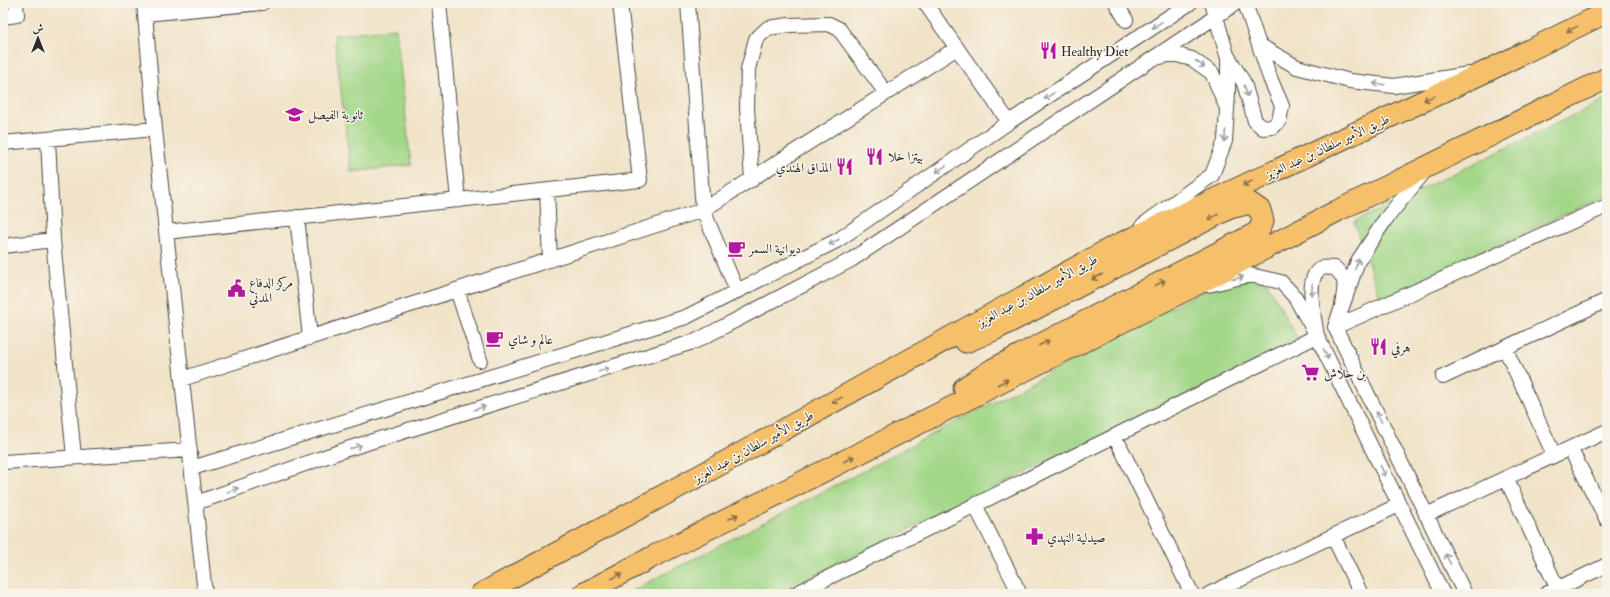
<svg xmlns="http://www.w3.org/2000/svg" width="1610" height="597" viewBox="0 0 1610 597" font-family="'IM FELL Double Pica',Amiri,serif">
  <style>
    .green { fill: #a2d788; stroke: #66815a }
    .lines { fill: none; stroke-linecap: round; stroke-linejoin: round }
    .minor-casing { stroke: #494743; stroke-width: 16 }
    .highway-casing { stroke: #494743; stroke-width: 23 }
    .minor { stroke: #fff; stroke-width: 14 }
    .highway { stroke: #f6c06b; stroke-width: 21 }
    .oneway { stroke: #a0a0a0 }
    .oneway2 { stroke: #866e48 }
    .labels { text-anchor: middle; stroke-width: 3; stroke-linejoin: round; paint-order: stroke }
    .poi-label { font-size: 13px; fill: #2b2b2b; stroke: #f7f3e8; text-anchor: start }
    .street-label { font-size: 13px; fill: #2b2b2b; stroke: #f7f3e8 }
  </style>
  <rect width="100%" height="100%" fill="#f7f3e8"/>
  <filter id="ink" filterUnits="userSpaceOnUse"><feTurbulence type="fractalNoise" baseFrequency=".025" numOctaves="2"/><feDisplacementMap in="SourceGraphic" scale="8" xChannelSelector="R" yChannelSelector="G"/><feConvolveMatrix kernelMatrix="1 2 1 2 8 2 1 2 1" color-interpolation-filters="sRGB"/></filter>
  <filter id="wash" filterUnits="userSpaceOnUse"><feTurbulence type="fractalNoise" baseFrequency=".012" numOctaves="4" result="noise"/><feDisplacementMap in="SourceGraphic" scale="16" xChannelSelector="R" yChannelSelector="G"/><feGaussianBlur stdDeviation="0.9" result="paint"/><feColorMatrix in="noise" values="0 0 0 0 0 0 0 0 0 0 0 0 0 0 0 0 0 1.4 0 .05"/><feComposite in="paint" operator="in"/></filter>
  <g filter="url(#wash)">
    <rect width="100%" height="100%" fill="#f1e3c8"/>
    <path class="green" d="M396,28L411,165L351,172L334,35Z
      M1607,99V197L1579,208L1381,300L1354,222Z
      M1256,263L1299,341L775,594H626L865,470Z"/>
  </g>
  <g filter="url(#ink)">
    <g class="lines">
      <defs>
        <path id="minor" d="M144,3L155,129L205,594
          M439,3L458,200
          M688,3L703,210L737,291
          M925,3L1009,122
          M1116,3L1126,20
          M1212,3L1227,55L1244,83L1255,121L1263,128L1272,127L1279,121L1282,106L1270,78L1245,3
          M145,14L262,3
          M3,17L17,15L16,3
          M1259,45L1297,67L1350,81L1394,86L1469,74
          M1156,58L1173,54L1192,59L1212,73L1226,106
          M48,139L53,240L74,457
          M3,143L155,129
          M1424,172L1385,220L1358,261L1335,327L1465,594
          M752,180L747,108L748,69L756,39L768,28L789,25L829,24L839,29L886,93
          M547,190L550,260
          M297,217L310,338
          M1143,225L1212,175L1225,141L1228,93V57
          M166,232L640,180L620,3
          M3,246L53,240
          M1208,285L1250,275L1281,282L1295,297L1317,336L1443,594
          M457,290L480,360
          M1335,327L1607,206
          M1505,348L1554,455
          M1443,377L1607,300
          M182,379L703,210L957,48
          M1115,436L1192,594
          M1570,448L1607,520
          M3,462L190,450
          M192,468L686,317L838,240L1009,122L1190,3
          M1506,478L1560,594
          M196,503L347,449L696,341L851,260L1236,3
          M975,505L1020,594
          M1426,515L1607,431
          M1333,536L1361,594
          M795,594L1317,336C1315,320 1303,276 1322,268C1326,267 1331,268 1335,268C1349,281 1344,288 1342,306
          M1209,594L1399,505
          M1546,594L1607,565"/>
        <path id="highway" d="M964,388L993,369L1258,232L1263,221L1260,210L1250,203L1230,208L994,330L966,342
          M481,594L745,451L1111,248L1487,71L1607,12
          M583,594L650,558L1186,290L1337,211L1607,78"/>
      </defs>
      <use href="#minor" class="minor-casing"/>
      <use href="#highway" class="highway-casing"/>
      <use href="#minor" class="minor"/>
      <use href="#highway" class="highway"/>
    </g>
    <defs><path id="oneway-shaft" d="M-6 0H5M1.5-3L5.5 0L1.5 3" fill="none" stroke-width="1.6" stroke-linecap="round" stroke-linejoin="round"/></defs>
    <g class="oneway">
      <use href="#oneway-shaft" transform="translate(1157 25) rotate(146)"/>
      <use href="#oneway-shaft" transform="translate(1200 64) rotate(36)"/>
      <use href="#oneway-shaft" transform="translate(1379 84) rotate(-173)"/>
      <use href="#oneway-shaft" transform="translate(1246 91) rotate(73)"/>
      <use href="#oneway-shaft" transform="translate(1049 96) rotate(146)"/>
      <use href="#oneway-shaft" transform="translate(1225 136) rotate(97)"/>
      <use href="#oneway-shaft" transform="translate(941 169) rotate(146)"/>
      <use href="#oneway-shaft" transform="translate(834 242) rotate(152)"/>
      <use href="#oneway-shaft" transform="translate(1357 264) rotate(-68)"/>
      <use href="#oneway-shaft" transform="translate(1238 278) rotate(-13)"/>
      <use href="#oneway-shaft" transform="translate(1312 290) rotate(92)"/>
      <use href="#oneway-shaft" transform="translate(1326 354) rotate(64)"/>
      <use href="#oneway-shaft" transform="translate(604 370) rotate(-17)"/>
      <use href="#oneway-shaft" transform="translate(480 408) rotate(-17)"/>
      <use href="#oneway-shaft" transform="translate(1379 417) rotate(-116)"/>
      <use href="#oneway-shaft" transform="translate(356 447) rotate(-17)"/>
      <use href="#oneway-shaft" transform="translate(1383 471) rotate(64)"/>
      <use href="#oneway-shaft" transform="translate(233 490) rotate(-20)"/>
      <use href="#oneway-shaft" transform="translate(1448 559) rotate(-116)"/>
    </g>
    <g class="oneway2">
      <use href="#oneway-shaft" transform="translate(1572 29) rotate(154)"/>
      <use href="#oneway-shaft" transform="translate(1429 98) rotate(155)"/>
      <use href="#oneway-shaft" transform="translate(1248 183) rotate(154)"/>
      <use href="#oneway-shaft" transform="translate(1213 217) rotate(153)"/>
      <use href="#oneway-shaft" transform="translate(1097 277) rotate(153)"/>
      <use href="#oneway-shaft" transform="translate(1160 283) rotate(-27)"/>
      <use href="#oneway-shaft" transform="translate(1044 343) rotate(-27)"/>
      <use href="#oneway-shaft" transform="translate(1003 382) rotate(-27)"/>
      <use href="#oneway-shaft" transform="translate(837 400) rotate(151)"/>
      <use href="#oneway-shaft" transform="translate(849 459) rotate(-27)"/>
      <use href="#oneway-shaft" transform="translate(733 517) rotate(-27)"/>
      <use href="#oneway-shaft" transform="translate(617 576) rotate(-28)"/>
    </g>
  </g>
  <defs>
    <symbol id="restaurant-bare" viewBox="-9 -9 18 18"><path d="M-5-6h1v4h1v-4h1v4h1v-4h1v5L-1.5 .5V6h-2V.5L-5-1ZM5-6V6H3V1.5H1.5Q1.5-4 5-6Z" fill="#b5179e" stroke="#f7f3e8" stroke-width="2.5" paint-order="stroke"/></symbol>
    <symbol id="school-bare" viewBox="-9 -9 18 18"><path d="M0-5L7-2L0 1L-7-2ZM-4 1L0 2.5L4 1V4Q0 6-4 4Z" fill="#b5179e" stroke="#f7f3e8" stroke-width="2.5" paint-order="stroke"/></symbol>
    <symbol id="cafe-bare" viewBox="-9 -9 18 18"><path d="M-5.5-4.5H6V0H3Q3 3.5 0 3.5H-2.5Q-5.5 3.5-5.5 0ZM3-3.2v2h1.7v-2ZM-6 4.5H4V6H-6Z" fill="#b5179e" stroke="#f7f3e8" stroke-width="2.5" paint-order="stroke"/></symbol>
    <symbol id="civic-bare" viewBox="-9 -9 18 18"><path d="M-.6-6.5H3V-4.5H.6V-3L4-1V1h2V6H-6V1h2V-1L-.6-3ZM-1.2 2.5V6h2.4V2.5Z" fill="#b5179e" stroke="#f7f3e8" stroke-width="2.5" paint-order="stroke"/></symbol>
    <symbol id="supermarket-bare" viewBox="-9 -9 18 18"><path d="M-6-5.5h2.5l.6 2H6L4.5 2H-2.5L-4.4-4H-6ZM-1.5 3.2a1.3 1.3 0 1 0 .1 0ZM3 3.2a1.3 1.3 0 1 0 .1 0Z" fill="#b5179e" stroke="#f7f3e8" stroke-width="2.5" paint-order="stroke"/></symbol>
    <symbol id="pharmacy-bare" viewBox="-9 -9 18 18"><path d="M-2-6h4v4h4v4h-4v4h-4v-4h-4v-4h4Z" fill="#b5179e" stroke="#f7f3e8" stroke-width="2.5" paint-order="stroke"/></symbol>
  </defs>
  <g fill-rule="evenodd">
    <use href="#restaurant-bare" x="1036" y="38" width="25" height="25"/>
    <use href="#school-bare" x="282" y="102" width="25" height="25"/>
    <use href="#restaurant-bare" x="862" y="144" width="25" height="25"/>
    <use href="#restaurant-bare" x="832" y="154" width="25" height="25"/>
    <use href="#cafe-bare" x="724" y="236" width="25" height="25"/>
    <use href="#civic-bare" x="224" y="276" width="25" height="25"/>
    <use href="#cafe-bare" x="482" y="326" width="25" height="25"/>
    <use href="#restaurant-bare" x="1366" y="334" width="25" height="25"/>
    <use href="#supermarket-bare" x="1298" y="360" width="25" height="25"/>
    <use href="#pharmacy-bare" x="1022" y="524" width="25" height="25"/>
  </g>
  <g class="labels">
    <g class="poi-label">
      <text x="1061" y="56">Healthy Diet</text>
      <text x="308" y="119">ثانوية الفيصل</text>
      <text x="888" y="161">بيتزا خلا</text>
      <text x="832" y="172" text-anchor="end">المذاق الهندي</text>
      <text x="749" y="253">ديوانية السمر</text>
      <text x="249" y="287">مركز الدفاع<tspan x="249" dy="15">المدني</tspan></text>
      <text x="508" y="344">عالم و شاي</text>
      <text x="1391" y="352">هرفي</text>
      <text x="1324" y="378">بن حلاش</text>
      <text x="1047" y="542">صيدلية النهدي</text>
    </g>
    <g class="street-label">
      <text transform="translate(1327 146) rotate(-25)" y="5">طريق الأمير سلطان بن عبد العزيز</text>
      <text transform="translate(1037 290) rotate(-29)" y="5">طريق الأمير سلطان بن عبد العزيز</text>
      <text transform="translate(753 446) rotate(-29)" y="5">طريق الأمير سلطان بن عبد العزيز</text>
    </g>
  </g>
  <rect width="1610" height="597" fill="none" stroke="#f7f3e8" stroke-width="16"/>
  <g transform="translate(38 38)" stroke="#f7f3e8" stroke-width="3" paint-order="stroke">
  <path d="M0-3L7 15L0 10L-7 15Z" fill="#2b2b2b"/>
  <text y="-6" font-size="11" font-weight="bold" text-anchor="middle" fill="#2b2b2b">ش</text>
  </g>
</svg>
